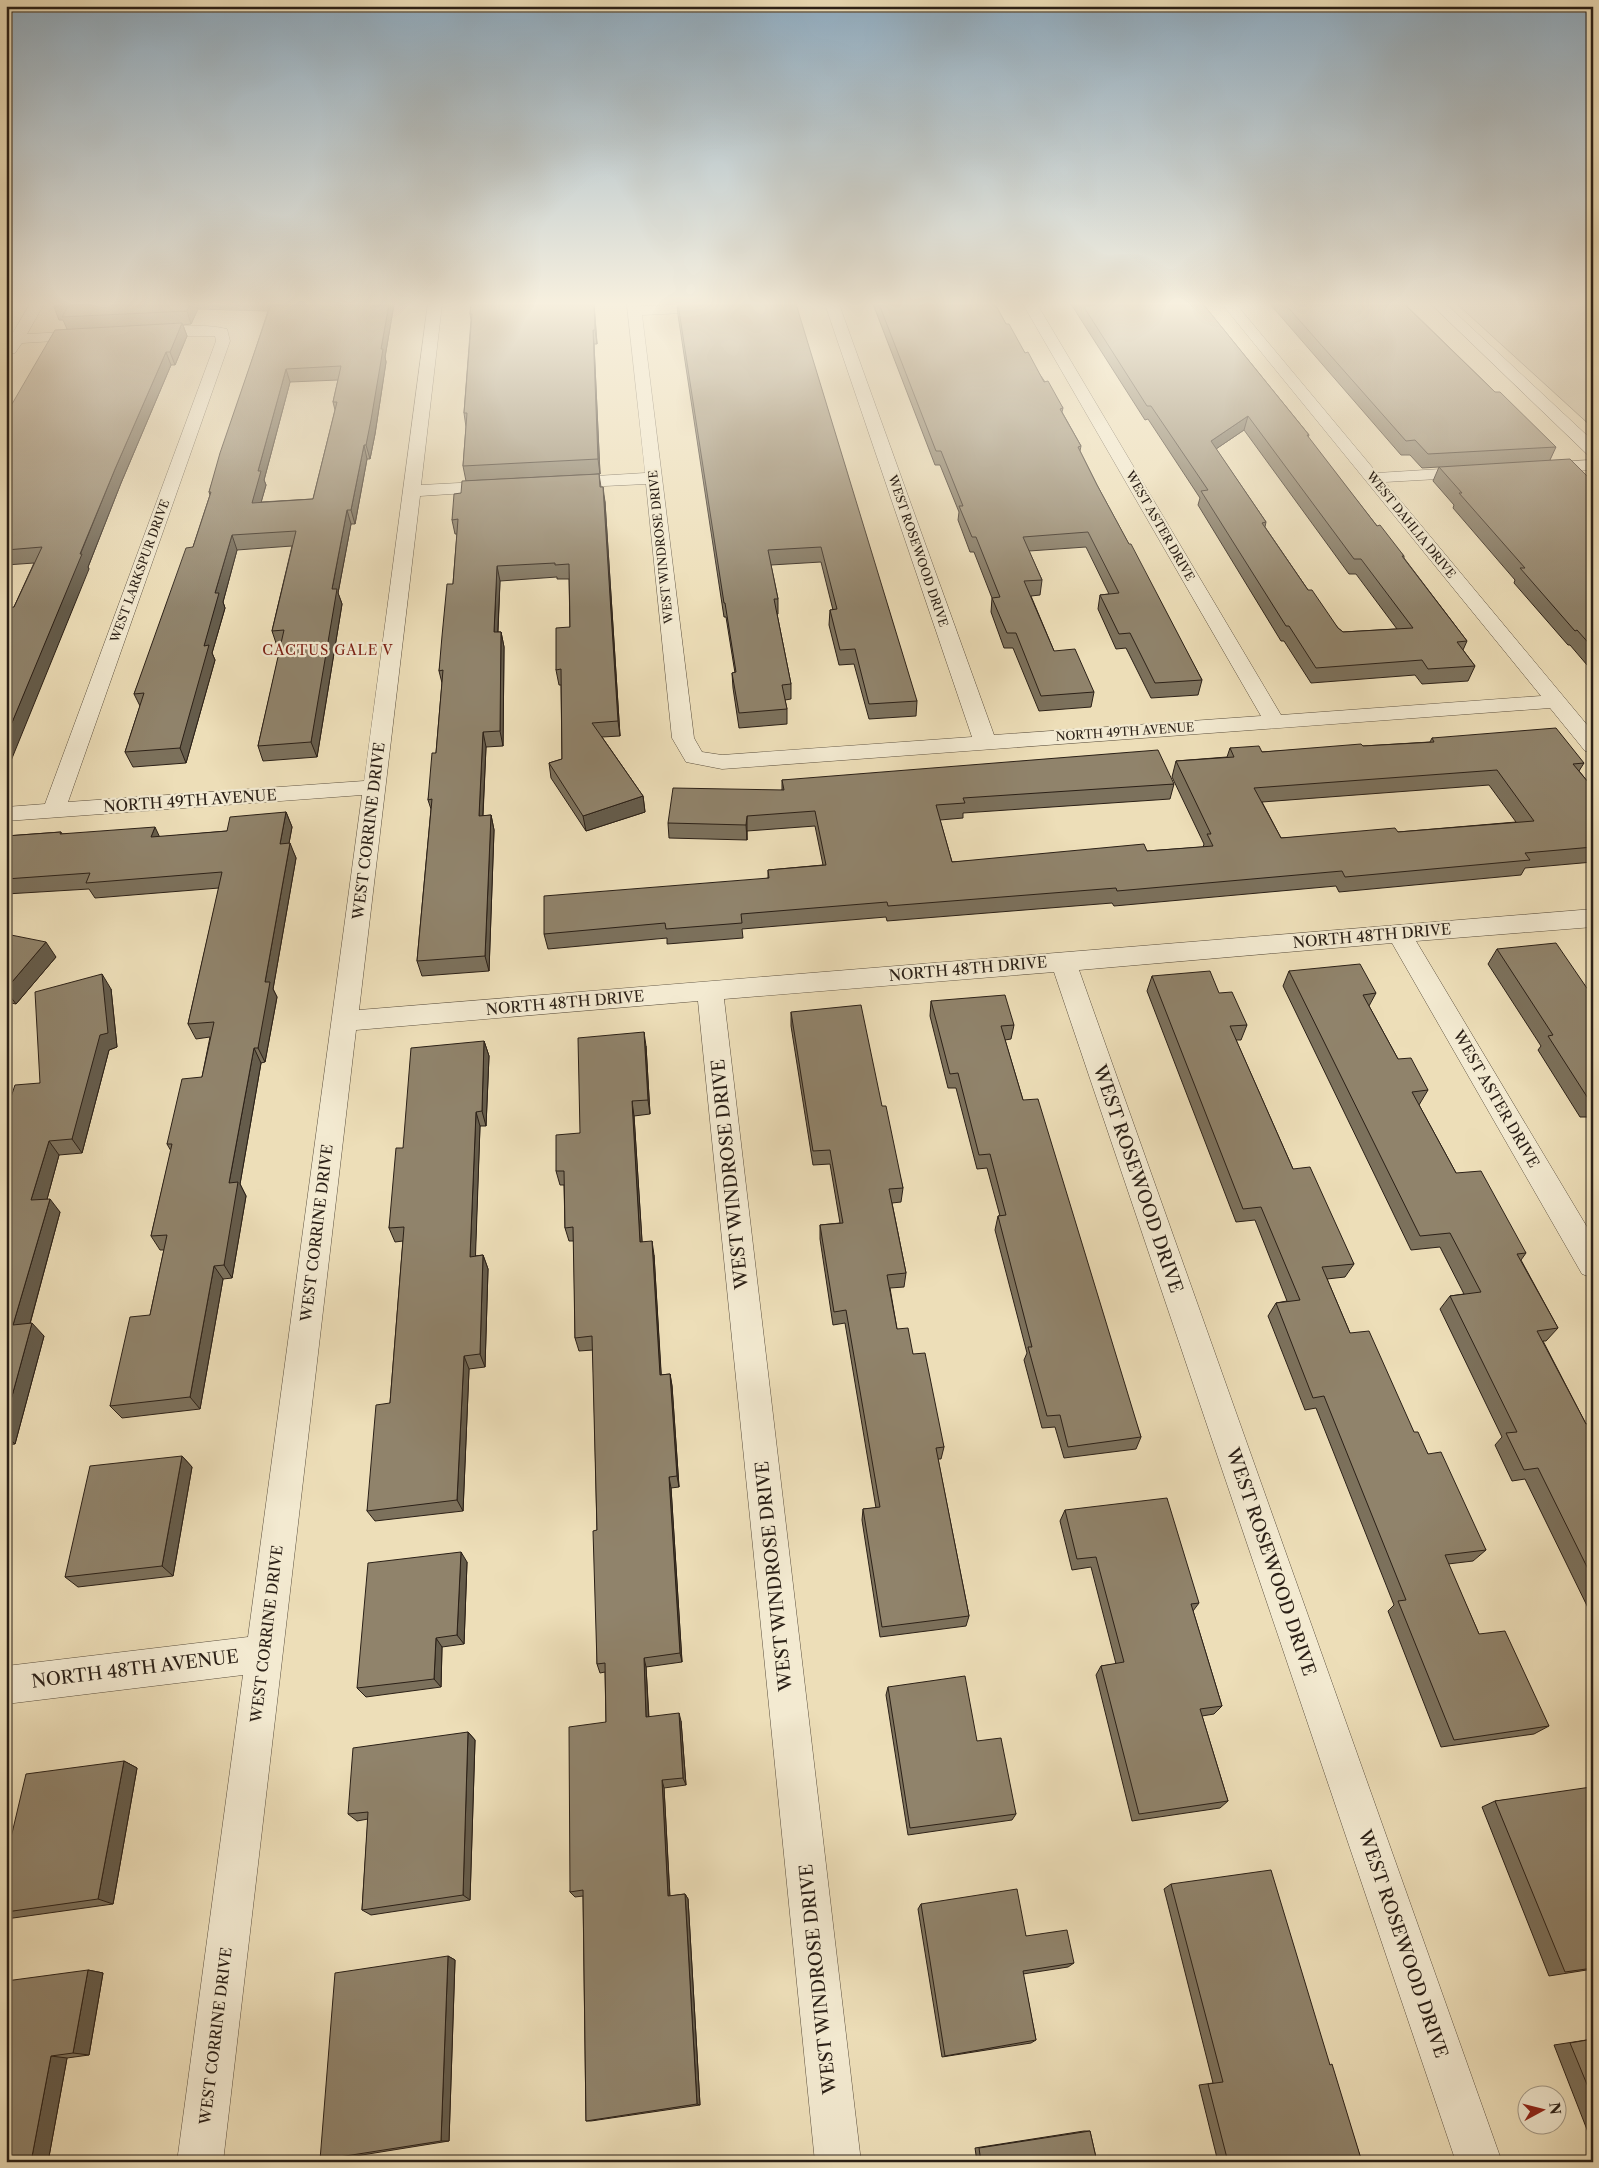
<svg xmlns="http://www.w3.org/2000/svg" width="1599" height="2168" viewBox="0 0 1599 2168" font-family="'Libre Caslon Text',serif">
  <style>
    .green { fill: #ccbe9d; stroke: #7c6f5a }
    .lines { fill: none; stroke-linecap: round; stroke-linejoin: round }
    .minor-casing { stroke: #5c503f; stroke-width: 1 }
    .tertiary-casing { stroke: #5c503f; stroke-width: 1 }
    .minor { fill: #f3ead1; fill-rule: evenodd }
    .tertiary { fill: #f3ead1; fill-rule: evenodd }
    .wall { fill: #7c715c; stroke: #2b2017; fill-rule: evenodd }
    .shaded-wall { fill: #655c4b; stroke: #2b2017 }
    .building { fill: #90836b; stroke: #2b2017; fill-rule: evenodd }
    .labels { text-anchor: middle; stroke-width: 4.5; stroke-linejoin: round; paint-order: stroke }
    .far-street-label { font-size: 12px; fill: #2b2017; stroke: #f3ead1 }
    .far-neighbourhood-label { font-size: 14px; letter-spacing: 1px; fill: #7a1f14; stroke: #f3ead1 }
    .street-label { font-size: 15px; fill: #2b2017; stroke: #f3ead1 }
    .near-street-label { font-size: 18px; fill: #2b2017; stroke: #f3ead1 }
  </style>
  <rect width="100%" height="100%" fill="#eddeb8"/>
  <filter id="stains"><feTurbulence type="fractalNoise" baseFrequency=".004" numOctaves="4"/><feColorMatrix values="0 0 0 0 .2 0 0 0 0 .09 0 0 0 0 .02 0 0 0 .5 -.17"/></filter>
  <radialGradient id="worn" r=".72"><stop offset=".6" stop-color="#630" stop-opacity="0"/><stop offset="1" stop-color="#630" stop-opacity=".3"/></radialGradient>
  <path class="green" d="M1457,304H1593V428Z"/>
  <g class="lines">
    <defs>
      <path id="minor" d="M30,304H44L27,334L87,331L92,332L94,335L92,338L87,339L22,343L15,353L6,354V335L12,334Z
        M428,304H442L421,485L497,481L503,482L506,486L503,490L497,491L420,496L359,1010L1593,909V927L1416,941L1593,1237V1278L1582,1274L1392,943L1079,970L1502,2162H1456L1054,972L724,999L861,2162H815L698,1001L356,1030L223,2162H177L243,1675L6,1704V1666L248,1637L362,795L6,821V807L45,804L216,341L215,336H143L141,333L143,330L148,329C174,327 202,323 227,329L230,341L68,802L364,781Z
        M627,304H641V306L705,304H796L794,307L789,308L642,315L694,738L702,752L722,755L972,737L825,304H839L994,735L1261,716L1023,304H1037L1281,715L1541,696L1222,304H1236L1377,473L1473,467L1479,468L1482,472L1479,476L1473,477L1385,482L1593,732V753L1585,751L1550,708L722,769L686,762L672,738L646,484L563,488L557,487L554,483L557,479L563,478L645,473Z
        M1593,460V470L1539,473L1533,472L1530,468L1533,464L1539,463Z"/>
      <path id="tertiary" d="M1431,304H1446L1593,441V455L1587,454Z"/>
    </defs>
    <use href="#minor" class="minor-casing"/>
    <use href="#tertiary" class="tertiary-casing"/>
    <use href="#minor" class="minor"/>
    <use href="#tertiary" class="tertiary"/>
  </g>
  <path class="wall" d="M56,304H394L385,357L386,362L375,434L370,459H367L355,524H351L338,593L342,604L317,757L263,761L258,746L281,646H277L272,631L292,546L237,550L223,602L225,608L212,653L215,660L186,763L133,767L125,752L140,706L134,694L193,547L210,495L209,492L268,311L198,309L191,324L183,325L187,336L175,365H171L121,483L88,567L89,569L14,607L34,563L6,565V409L12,404L67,329L63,320H59L54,307ZM338,380L333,402L335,410L313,499L261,502L266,485L264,480L290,382Z
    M471,304H594L597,344H594L600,474L466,481L463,466L466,427L464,413L471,320L470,314Z
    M677,304L917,701L916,716L869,719L854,664L839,665L829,625L830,610H833L821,562L771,565L778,599V614H777L791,684V699L785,700L787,709V724L739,728L733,688L732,673H735L726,617H724L678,315Z
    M873,304H995L1006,324L1025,353L1063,408L1062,412L1081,446L1080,451L1097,485L1202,680L1198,695L1151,698L1126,648L1116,649L1098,609L1100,595L1109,594L1086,547L1029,551L1042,580L1040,595L1031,596L1054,651L1094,692L1091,707L1039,711L1013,648H1004L991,612L992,598L974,552H970L958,520L959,512L940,465H935Z
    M1071,304H1203L1309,435L1308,438L1377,526L1404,556V558L1467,641L1463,650L1475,666L1468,681L1422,684L1415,675L1311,683L1284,641H1281L1198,505L1200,498L1148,419L1145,420ZM1244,430L1349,574H1356L1397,629L1343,632L1338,628L1308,590L1265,527L1266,522L1216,449Z
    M1270,304H1408L1407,306L1495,392L1556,447L1550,460L1593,482V672L1570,645H1568L1514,583L1515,580L1453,508L1454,505L1433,481L1439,467L1422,468L1410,455H1401Z
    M599,474L601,487L605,502L620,736L602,737L643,796L645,812L586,831L551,778L549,763L562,759L561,685H559L556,670L570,627L569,579H557V577L500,581L498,632H501L504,647L503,746L486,747L483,816L491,815L494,830L489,971L422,976L417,961L431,809L428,800L436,753L442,683L439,671L453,584L457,534H455L452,520L461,493Z
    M1432,738L1584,763L1579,771L1593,788V862L1525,868L1521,875L1339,892L1336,886L1114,906L1112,903L887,921L886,917L742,929L743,938L667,944V938L548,949L544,934L768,878V870L823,865L815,826L747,831V840L669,838L668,823L782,790V780L1174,784L1170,799L963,813V818L940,820L952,862L1147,851L1203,847L1204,844L1172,777L1176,761L1227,757L1230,748L1262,752L1363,746L1430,742ZM1489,785L1516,822L1398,832L1281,838L1262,802Z
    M286,812L292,827L289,843L296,858L273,989L277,997L265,1062L261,1063L240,1184L246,1196L232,1278L223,1279L200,1409L122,1418L110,1406L150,1315L164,1250H160L151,1236L171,1151L167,1144L202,1077L210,1037L196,1039L188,1024L219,888L95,898L89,889L6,894V836L61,832L62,834L160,837L227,831Z
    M6,934L56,957L16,1004L6,1002Z
    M1497,949L1593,997V1125L1587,1117H1580L1538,1050L1541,1046L1488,964Z
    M1289,971L1376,993L1369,1006L1398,1059L1428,1090L1419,1105L1456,1173L1526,1253L1521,1260L1558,1328L1546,1341H1543L1586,1424L1593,1423V1618L1525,1479L1512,1481L1495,1445L1502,1437L1440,1309L1450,1296L1464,1294L1440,1247L1411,1250L1283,986Z
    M1152,976L1247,1025L1241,1040H1236L1293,1169L1354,1264L1345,1277L1327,1279L1350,1333L1428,1454L1486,1550L1473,1561L1448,1564L1479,1634L1549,1726L1534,1734L1441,1747L1388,1611L1394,1605L1316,1408L1305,1410L1268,1316L1276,1303L1287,1301L1255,1220L1236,1222L1147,991Z
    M111,989L117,1047L109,1050L82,1153L59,1155L47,1199L60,1212L30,1324L44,1336L15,1444L6,1445V1112L40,1083Z
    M931,1001L1014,1025L1011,1039L1005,1040L1023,1100L1141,1437L1136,1449L1064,1458L1055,1427L1042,1428L1024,1360L1027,1353L995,1230L998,1216H1000L987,1168L977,1169L956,1088H948L930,1016Z
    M791,1012L882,1106L903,1188L901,1202L892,1203L906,1273L904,1287L890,1288L897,1329L913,1354L944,1447L941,1459H938L969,1616L966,1626L880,1637L862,1520L863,1509L876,1508L845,1323L833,1325L820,1239V1225L840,1223L830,1164L813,1165L791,1026Z
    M484,1041L489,1056L486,1126H480L475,1256L483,1255L488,1269L485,1367L469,1369L463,1511L375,1521L367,1511L390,1403L403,1241L395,1242L389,1228L403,1148Z
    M646,1046L650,1114L634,1116L642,1242L654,1255L661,1375L670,1374L672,1386L679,1487L671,1488L682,1662L646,1667L649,1717L681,1721L686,1785L664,1788L670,1896L685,1894L688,1899L700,2105L591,2121H586L583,1896L575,1897L570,1892L606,1722L605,1672L600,1673L597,1664V1530L593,1350L579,1351L575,1338L574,1241H569L565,1228L564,1185H560L556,1171L580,1133Z
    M182,1456L192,1467L173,1576L78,1587L65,1577Z
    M1065,1510L1199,1603L1193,1611L1222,1706L1214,1714L1202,1716L1228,1801L1220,1808L1132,1821L1096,1675L1101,1666L1116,1664L1091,1567L1072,1570L1060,1521Z
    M467,1562L464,1644L442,1647L441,1687L366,1697L357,1688Z
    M888,1687L977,1741L1016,1814L1012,1820L908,1835L886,1695Z
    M468,1732L475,1740L470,1900L371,1915L362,1910L368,1819L357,1821L348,1814Z
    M124,1761L137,1768L113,1904L6,1919V1847L9,1846Z
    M1593,1791V1969L1549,1976L1482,1807L1495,1801Z
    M1171,1884L1330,2065L1362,2162H1218L1199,2085L1213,2083L1164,1889Z
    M921,1904L1026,1936L1074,1963L1068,1967L1023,1974L1036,2040L1031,2043L942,2057L918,1909Z
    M448,1956L455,1960L449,2141L331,2160H320Z
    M88,1970L103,1973L89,2055L67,2058L48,2162H6Z
    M1593,2039V2145L1554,2045Z
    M1084,2131H1090L1097,2162H977L975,2148Z"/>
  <path class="shaded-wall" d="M190,304H196L198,309L191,324L187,311Z
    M389,304H394L385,357L386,362L375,434L370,459L366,445L381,349Z
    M594,304L597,344L595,330Z
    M182,323L187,336L175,365L170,352Z
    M593,330L594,344L600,474L598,459Z
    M166,352L171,365L121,483L88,567L89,569L6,773V737L115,469Z
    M286,369L290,382L264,480L266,485L257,517L252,503L258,471Z
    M1248,416L1244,430L1207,455L1211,441Z
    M364,445L367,459L355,524L351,510Z
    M603,487L605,502L620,736L618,721Z
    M347,510L351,524L338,593L342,604L317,757L311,742L332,589Z
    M232,535L237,550L223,602L225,608L212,653L215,660L186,763L180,748L204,646L215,593Z
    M497,566L500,581L497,647L494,632Z
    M501,632L504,647L503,746L500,731Z
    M483,732L486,747L482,831L479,816Z
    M643,796L645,812L586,831L583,816Z
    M286,812L292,827L286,859L280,844Z
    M491,815L494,830L489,971L485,956Z
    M747,816V840L746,825Z
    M155,827L162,842L151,837Z
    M290,843L296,858L273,989L277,997L265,1062L258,1048L265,982Z
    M46,942L56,957L16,1004L6,991V989Z
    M102,974L111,989L117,1047L109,1050L82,1153L72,1139Z
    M644,1032L646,1046L650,1114L648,1100Z
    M484,1041L489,1056L486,1126L482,1111Z
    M254,1048L261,1063L240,1184L246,1196L232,1278L224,1265L229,1183Z
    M632,1101L634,1116L643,1256L640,1242Z
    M476,1112L480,1126L475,1270L470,1257Z
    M49,1141L59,1155L43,1214L31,1200Z
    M50,1199L60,1212L26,1338L13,1325Z
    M652,1241L654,1255L662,1387L660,1375Z
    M483,1255L488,1269L485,1367L480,1354Z
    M214,1266L223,1279L200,1409L190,1397Z
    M32,1323L44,1336L15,1444L6,1436V1418Z
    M464,1356L469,1369L463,1511L457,1500Z
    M670,1374L672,1386L679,1487L677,1476Z
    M182,1456L192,1467L173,1576L162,1566Z
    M669,1477L671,1488L682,1662L680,1653Z
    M461,1552L467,1562L464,1644L457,1635Z
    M436,1638L442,1647L441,1687L434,1679Z
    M644,1658L646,1667L649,1725L646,1717Z
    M679,1713L681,1721L686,1785L683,1778Z
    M468,1732L475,1740L470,1900L463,1895Z
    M124,1761L137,1768L113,1904L98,1899Z
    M662,1780L664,1788L670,1901L668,1896Z
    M685,1894L688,1899L700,2105L697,2104Z
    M448,1956L455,1960L449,2141H441Z
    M88,1970L103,1973L89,2055L73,2053Z
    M51,2056L67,2058L48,2162H31Z"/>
  <path class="building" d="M56,304H190L187,311L62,317L68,306L54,307Z
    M271,304H389L381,349H383L371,420L366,445H364L351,510H347L332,589H337L311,742L258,746L284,630L272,631L296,531L232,535L215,593H219L204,646L209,645L180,748L125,752L144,693L134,694L186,548L193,547L211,492H209L220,453ZM341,366L333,402H337L313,499L252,503L261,471H258L286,369Z
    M471,304H594L595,330H593L598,459L463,466L467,413H464L472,314H470Z
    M678,304H796L917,701L869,704L855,649L840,650L830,610L837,609L821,547L768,550L778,599H774L791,684L782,685L787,709L739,713L732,673L736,672L725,603H724Z
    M879,304H995L1006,324H1009L1025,353L1028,352L1044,382L1048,381L1063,408L1060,409L1081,446L1078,447L1097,485L1129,544H1131L1202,680L1155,683L1130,633L1119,634L1100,595L1119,593L1088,532L1023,537L1042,580L1024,581L1054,651L1075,649L1094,692L1041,696L1016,633H1007L992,598L1000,597L976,537H972L959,506H963L941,451H936Z
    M1082,304H1203L1309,435H1307L1377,526L1380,525L1404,556H1402L1467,641L1457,642L1475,666L1428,669L1422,660L1316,668L1289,626H1286L1201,491L1208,490L1151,406H1147ZM1248,416L1354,559H1361L1413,628L1343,632L1338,628L1312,590H1308L1262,523L1266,522L1211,441Z
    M1285,304H1404L1495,392H1500L1556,447L1428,454L1415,440L1406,441Z
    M182,323L170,352H166L115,469L80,554H82L6,737V614L9,608L14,607L42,547L6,550V409L9,404H12L55,330Z
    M1570,459L1593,482V648L1577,630L1575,631L1520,568H1525L1459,493H1462L1439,467Z
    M599,474L600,487H603L618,721L592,723L643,796L583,816L549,763L562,759L561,669L556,670V628L570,627L569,564L555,565V563L497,566L494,632H501L500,731L483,732L479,816L491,815L485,956L417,961L432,799L428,800L432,753H436L443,670L439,671L442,636L447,584H453L458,519L452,520L454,494L461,493L462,481Z
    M1556,728L1584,763L1573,764L1593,788V847L1525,853L1530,860L1345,877L1342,871L1117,891L1116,888L888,906L887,902L741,914L742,923L666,929L665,923L544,934V896L769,878L768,870L826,865L815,811L747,816L746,825L668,823L673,788L784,790L782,780L1158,750L1174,784L963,798L965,803L936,805L952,862L1144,844L1147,851L1213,846L1207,834H1211L1176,761L1234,757L1230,748L1259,746L1262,752L1361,744L1363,746L1434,742L1432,738ZM1497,770L1534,821L1398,832L1395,828L1281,838L1254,788Z
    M286,812L280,844L290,843L265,982H270L258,1048H254L229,1183L238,1182L224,1265L214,1266L190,1397L110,1406L130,1317L150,1315L167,1235L151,1236L172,1144H167L182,1079L202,1077L214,1022L188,1024L222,872L86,883L90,873L6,879V836L61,832L60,834L155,827L151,837L227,831L230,817Z
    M6,934L46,942L6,989Z
    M1556,943L1593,997V1103H1591L1548,1036L1553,1035L1497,949Z
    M1360,964L1376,993L1363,995L1398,1059L1411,1058L1428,1090L1412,1092L1456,1173L1481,1171L1526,1253L1517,1254L1558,1328L1537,1331L1586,1424L1593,1423V1579L1538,1468L1524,1470L1506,1433L1517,1432L1450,1296L1481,1292L1450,1233L1420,1236L1289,971Z
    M1210,971L1219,993L1232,992L1247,1025L1230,1026L1293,1169L1310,1167L1354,1264L1322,1267L1350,1333L1369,1331L1414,1432H1418L1428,1454L1441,1452L1486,1550L1445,1555L1479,1634L1505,1631L1549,1726L1454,1740L1398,1601L1406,1600L1324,1396L1313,1398L1276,1303L1300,1300L1261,1207L1243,1209L1152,976Z
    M102,974L108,1033L100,1035L72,1139L49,1141L31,1200L50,1199L13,1325L32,1323L6,1418V1112L15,1085L40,1083L35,992Z
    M1005,995L1014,1025L1001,1026L1023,1100L1038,1099L1141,1437L1068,1447L1060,1415L1047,1416L1028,1347H1032L998,1216L1006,1215L990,1154L979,1155L958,1073L950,1074L931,1001Z
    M861,1005L882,1106H886L903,1188L889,1189L906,1273L887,1275L897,1329L908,1328L913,1354L925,1353L944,1447L936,1448L969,1616L882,1627L863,1509L880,1507L846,1310L834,1312L820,1225L843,1223L830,1150L813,1151L791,1012Z
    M644,1032L648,1100L632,1101L640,1242L652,1241L660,1375L670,1374L677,1476L669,1477L680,1653L644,1658L646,1717L679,1713L683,1778L662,1780L668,1896L685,1894L697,2104L586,2121L583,1890L570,1892L569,1727L606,1722L605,1663L597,1664L593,1531L597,1530L592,1336L575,1338L573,1227L565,1228L564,1171H556V1135L580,1133L578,1038Z
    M484,1041L482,1111L476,1112L470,1257L483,1255L480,1354L464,1356L457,1500L367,1511L376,1405L390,1403L404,1227L389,1228L396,1148H403L411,1048Z
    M182,1456L162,1566L65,1577L90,1466Z
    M1167,1498L1199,1603L1191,1604L1222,1706L1200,1709L1228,1801L1139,1814L1101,1666L1124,1662L1096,1557L1077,1559L1065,1510Z
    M461,1552L457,1635L436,1638L434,1679L357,1688L368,1563Z
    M965,1676L977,1741L1001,1738L1016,1814L910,1828L888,1687Z
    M468,1732L463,1895L362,1910L368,1812L348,1814L353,1748Z
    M124,1761L98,1899L6,1912V1847L9,1846L26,1774Z
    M1591,1787L1593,1791V1968L1565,1972L1495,1801Z
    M1271,1870L1330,2065L1332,2064L1362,2162H1228L1208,2084L1223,2082L1171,1884Z
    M1017,1889L1026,1936L1067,1930L1074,1963L1023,1971L1036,2040L945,2056L921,1904Z
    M448,1956L441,2141L320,2160L335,1973Z
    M88,1970L73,2053L51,2056L31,2162H6V1981Z
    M1593,2039V2099L1570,2043Z
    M1090,2131L1097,2162H981L979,2148Z"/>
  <linearGradient id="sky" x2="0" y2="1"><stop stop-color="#8fabbf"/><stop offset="0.5" stop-color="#f7f0df"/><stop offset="1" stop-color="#f7f0df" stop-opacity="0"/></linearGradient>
  <rect width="1599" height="607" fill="url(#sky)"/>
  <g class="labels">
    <g class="far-street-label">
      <text transform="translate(1411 525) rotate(51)" y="4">WEST DAHLIA DRIVE</text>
      <text transform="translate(1160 526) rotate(60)" y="4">WEST ASTER DRIVE</text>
      <text transform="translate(661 547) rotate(-96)" y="4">WEST WINDROSE DRIVE</text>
      <text transform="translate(918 551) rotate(71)" y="4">WEST ROSEWOOD DRIVE</text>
      <text transform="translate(140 571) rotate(-70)" y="4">WEST LARKSPUR DRIVE</text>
      <text transform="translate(1125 732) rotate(-4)" y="4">NORTH 49TH AVENUE</text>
    </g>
    <g class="far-neighbourhood-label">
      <text x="328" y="655">CACTUS GALE V</text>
    </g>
    <g class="street-label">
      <text transform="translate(190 801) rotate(-4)" y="5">NORTH 49TH AVENUE</text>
      <text transform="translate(369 831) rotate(-83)" y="5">WEST CORRINE DRIVE</text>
      <text transform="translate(1372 936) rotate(-5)" y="5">NORTH 48TH DRIVE</text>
      <text transform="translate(968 969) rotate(-5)" y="5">NORTH 48TH DRIVE</text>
      <text transform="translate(565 1003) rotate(-5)" y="5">NORTH 48TH DRIVE</text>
      <text transform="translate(1496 1099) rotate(60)" y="5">WEST ASTER DRIVE</text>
      <text transform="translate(317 1233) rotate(-83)" y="5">WEST CORRINE DRIVE</text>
      <text transform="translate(267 1634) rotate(-83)" y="5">WEST CORRINE DRIVE</text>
      <text transform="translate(216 2036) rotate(-83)" y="5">WEST CORRINE DRIVE</text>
    </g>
    <g class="near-street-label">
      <text transform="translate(730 1174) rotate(-96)" y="6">WEST WINDROSE DRIVE</text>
      <text transform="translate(1138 1179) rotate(71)" y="6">WEST ROSEWOOD DRIVE</text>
      <text transform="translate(1271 1562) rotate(71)" y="6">WEST ROSEWOOD DRIVE</text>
      <text transform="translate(774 1576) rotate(-96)" y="6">WEST WINDROSE DRIVE</text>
      <text transform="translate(135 1669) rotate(-7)" y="6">NORTH 48TH AVENUE</text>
      <text transform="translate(1403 1944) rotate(71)" y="6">WEST ROSEWOOD DRIVE</text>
      <text transform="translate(818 1979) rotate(-96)" y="6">WEST WINDROSE DRIVE</text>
    </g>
  </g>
  <rect width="1599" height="2168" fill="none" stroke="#eddeb8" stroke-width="25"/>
  <rect x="8" y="8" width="1584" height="2153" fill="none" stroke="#2b2017" stroke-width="2.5"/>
  <rect x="12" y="12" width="1574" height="2143" fill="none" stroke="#2b2017"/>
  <g transform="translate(1542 2110) rotate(83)"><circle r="24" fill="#f3ead1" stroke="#a39987"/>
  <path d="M0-4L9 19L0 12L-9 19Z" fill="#8f2418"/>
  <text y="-8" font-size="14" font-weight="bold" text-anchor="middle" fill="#2b2017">N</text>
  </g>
  <rect width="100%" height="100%" filter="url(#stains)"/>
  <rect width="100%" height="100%" fill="url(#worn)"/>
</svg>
